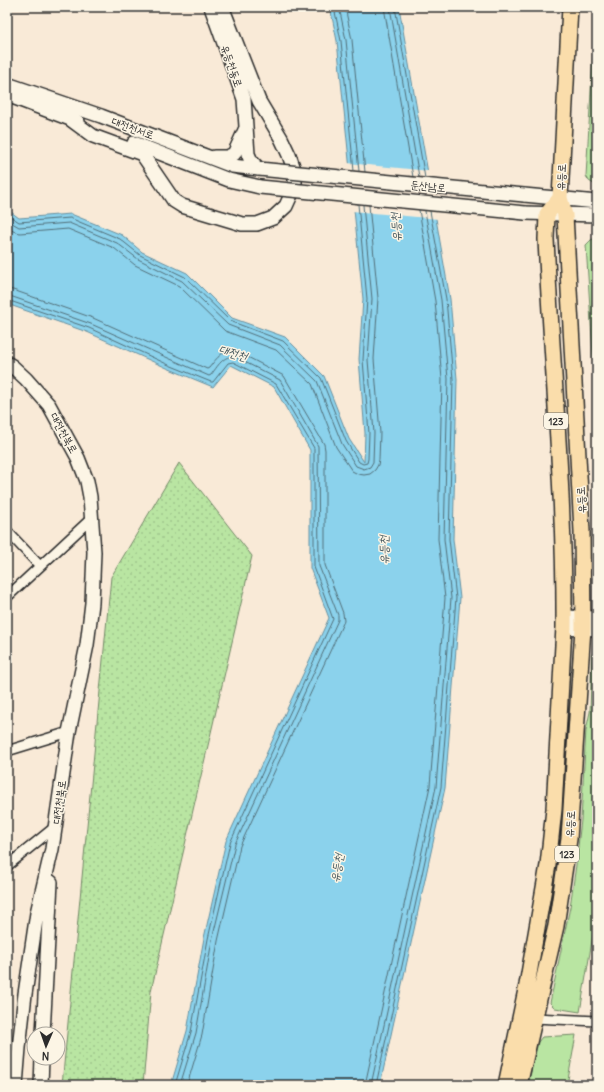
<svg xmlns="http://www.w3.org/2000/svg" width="604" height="1092" viewBox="0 0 604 1092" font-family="Delius,'Poor Story',sans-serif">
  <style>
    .grass { fill: url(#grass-dots); stroke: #728866 }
    .green { fill: #b9e5a2; stroke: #728866 }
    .water { fill: #8bd2ec; stroke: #658f9f }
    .pier { fill: #f9ead7 }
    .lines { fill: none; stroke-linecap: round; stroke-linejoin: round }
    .shore { stroke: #516e78; stroke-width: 1 }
    .street-casing { stroke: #2b2b2b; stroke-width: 12 }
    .secondary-casing { stroke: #2b2b2b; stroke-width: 16 }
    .primary-casing { stroke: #2b2b2b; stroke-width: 18 }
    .street { stroke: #fcf5e5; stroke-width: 9 }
    .secondary { stroke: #fcf5e5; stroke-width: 13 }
    .primary { stroke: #faddab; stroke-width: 15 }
    .secondary-bridge-casing { stroke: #2b2b2b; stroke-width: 16; stroke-linecap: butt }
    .secondary-bridge { stroke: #fcf5e5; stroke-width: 13 }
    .labels { text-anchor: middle; stroke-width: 3; stroke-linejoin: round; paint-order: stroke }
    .shield { fill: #fcf5e5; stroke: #6a6863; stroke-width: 1 }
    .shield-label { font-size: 10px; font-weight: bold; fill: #2b2b2b }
    .street-label { font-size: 11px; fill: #2b2b2b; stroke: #fcf5e5 }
    .water-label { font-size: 12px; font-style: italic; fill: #43555b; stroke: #fcf5e5 }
  </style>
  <defs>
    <pattern id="grass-dots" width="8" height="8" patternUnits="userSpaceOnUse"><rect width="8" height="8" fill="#b9e5a2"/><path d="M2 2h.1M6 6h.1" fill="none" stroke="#9fc58c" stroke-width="1.8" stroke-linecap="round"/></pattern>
  </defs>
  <rect width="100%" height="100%" fill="#f9ead7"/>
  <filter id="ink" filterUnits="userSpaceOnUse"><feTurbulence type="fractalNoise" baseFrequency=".025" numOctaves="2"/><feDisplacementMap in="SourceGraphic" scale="8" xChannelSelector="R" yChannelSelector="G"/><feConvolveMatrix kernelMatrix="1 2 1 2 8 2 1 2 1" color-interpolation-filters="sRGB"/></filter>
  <g filter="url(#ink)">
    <path class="grass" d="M179,463L252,556L151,991L143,1085H62L111,577Z"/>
    <path class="green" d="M596,7H597V186L589,181L586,176Z
      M597,237V417L586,245L591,240Z
      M592,654H597V911L580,1012L555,1008L550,1003L570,907L576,865L581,820L586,730L590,712Z
      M576,1035L567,1085H528L538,1042L542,1037Z"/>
    <path class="water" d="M330,7H399L450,299L457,379L453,539L460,598L445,788L380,1085H171L187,1031L204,938L226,841L329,618L310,568V450L274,387L231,365L213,387L167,368L87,332L7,304V209L19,218L71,214L122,235L142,252L187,273L232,318L285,337L324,376L349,439L364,462L365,433L359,359L363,299L337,41Z"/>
    <path class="pier" d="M347,163L430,171L438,219L352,211Z"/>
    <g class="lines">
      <path class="shore" d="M334,7L341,41L354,171
        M339,7L346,40L359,171
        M345,7L352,40L365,172
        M384,7L413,177
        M390,7L419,177
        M395,7L425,178
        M7,214L19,222L70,218L120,239L140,255L185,277L230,321L283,341L321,378L346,441L359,462L363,464L367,463L368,459L369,433L363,360L367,299L358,204
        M7,220L19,227L69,223L117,243L138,259L182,281L228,325L280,345L317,381L342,444L356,466L364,469L370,467L373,462L374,433L368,360L372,299L363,205
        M7,227L13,231L20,233L68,229L114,248L135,265L179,286L225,331L276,350L312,384L336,447L352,471L358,474L364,475L370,474L375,470L378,465L379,460L380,433L374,359L378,298L369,205
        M7,289L13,290L93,318L207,369L209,368C217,358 224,347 238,352L284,376L324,444L325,450V565L343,613L344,621L240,846L218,941L202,1035L187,1085
        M7,295L91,324L209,376L211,375C217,367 224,354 235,357L280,380L318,446L319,566L338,615V620L235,844L212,940L196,1033L180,1085
        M7,300L89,328L169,365L211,382H213L228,363L233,362L276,384L314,448V567L333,619L230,843L208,939L191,1032L175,1085
        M365,1085L430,786L445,598L438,539L442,379L435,301L419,210
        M371,1085L436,787L451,598L444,539L448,379L441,300L425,211
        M376,1085L441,787L456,598L449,539L453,379L446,299L430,211"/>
      <defs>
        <path id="street" d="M7,531L40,566
          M7,597L92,518
          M7,751L69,732
          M7,866L55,827
          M534,1018L597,1021"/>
        <path id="secondary" d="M211,7L244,99L248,154L251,161L259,169
          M7,84L101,116L232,166L259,169
          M7,95L78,122
          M70,119L93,136L142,154L174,201L182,206L242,224H257L273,218L286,206L295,186V172L289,155L281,138L259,101L223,9L222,7
          M134,143L229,180L260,187
          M214,157H227L234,154L245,130
          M524,195L597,202
          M525,213L597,215
          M7,363L12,366L26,379L49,405L78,458L87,481L90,497L94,552L92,603L87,645L69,732L52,849L37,913L25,994L19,1048L16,1085
          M564,617L597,618
          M564,627L597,629
          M43,1034L51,882
          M41,1085L42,1058"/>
        <path id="primary" d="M506,1085L527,985L548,865L554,809L564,627C565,498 552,368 546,239L547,214L560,198
          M519,1085L556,926L569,839L583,628L582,531L565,215L560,198L570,7"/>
      </defs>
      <use href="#street" class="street-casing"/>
      <use href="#secondary" class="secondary-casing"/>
      <use href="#primary" class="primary-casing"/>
      <use href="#street" class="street"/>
      <use href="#secondary" class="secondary"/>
      <use href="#primary" class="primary"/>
      <defs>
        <path id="secondary-bridge" d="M259,169L524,195
          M260,187L525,213"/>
      </defs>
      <use href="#secondary-bridge" class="secondary-bridge-casing"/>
      <use href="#secondary-bridge" class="secondary-bridge"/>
    </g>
  </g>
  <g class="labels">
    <g class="shield">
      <rect x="544" y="413" width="24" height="16" rx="3"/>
      <rect x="555" y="846" width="24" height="16" rx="3"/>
    </g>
    <g class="shield-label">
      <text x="556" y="425">123</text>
      <text x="567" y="858">123</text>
    </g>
    <g class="street-label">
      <text transform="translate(232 66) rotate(71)" y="4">유등천동로</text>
      <text transform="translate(133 128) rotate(20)" y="4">대전천서로</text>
      <text transform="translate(561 177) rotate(-87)" y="4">유등로</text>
      <text transform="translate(428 186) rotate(6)" y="4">둔산남로</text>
      <text transform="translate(64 433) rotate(61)" y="4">대전천북로</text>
      <text transform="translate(581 500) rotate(-93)" y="4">유등로</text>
      <text transform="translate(59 802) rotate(-82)" y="4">대전천북로</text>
      <text transform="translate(570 824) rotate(-86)" y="4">유등로</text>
    </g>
    <g class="water-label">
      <text transform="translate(396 227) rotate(-94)" y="4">유등천</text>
      <text transform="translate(233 353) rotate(17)" y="4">대전천</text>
      <text transform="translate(384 550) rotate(-91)" y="4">유등천</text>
      <text transform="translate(337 868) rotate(-80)" y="4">유등천</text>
    </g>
  </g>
  <rect width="604" height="1092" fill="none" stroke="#fcf5e5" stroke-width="24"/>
  <rect x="12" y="12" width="580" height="1068" fill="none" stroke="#2b2b2b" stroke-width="1.5" filter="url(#ink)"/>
  <g transform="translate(46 1046) rotate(182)"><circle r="19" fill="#fcf5e5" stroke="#a8a49b"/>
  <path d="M0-3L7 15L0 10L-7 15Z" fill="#2b2b2b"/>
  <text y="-6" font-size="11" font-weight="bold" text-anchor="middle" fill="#2b2b2b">N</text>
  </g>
</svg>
